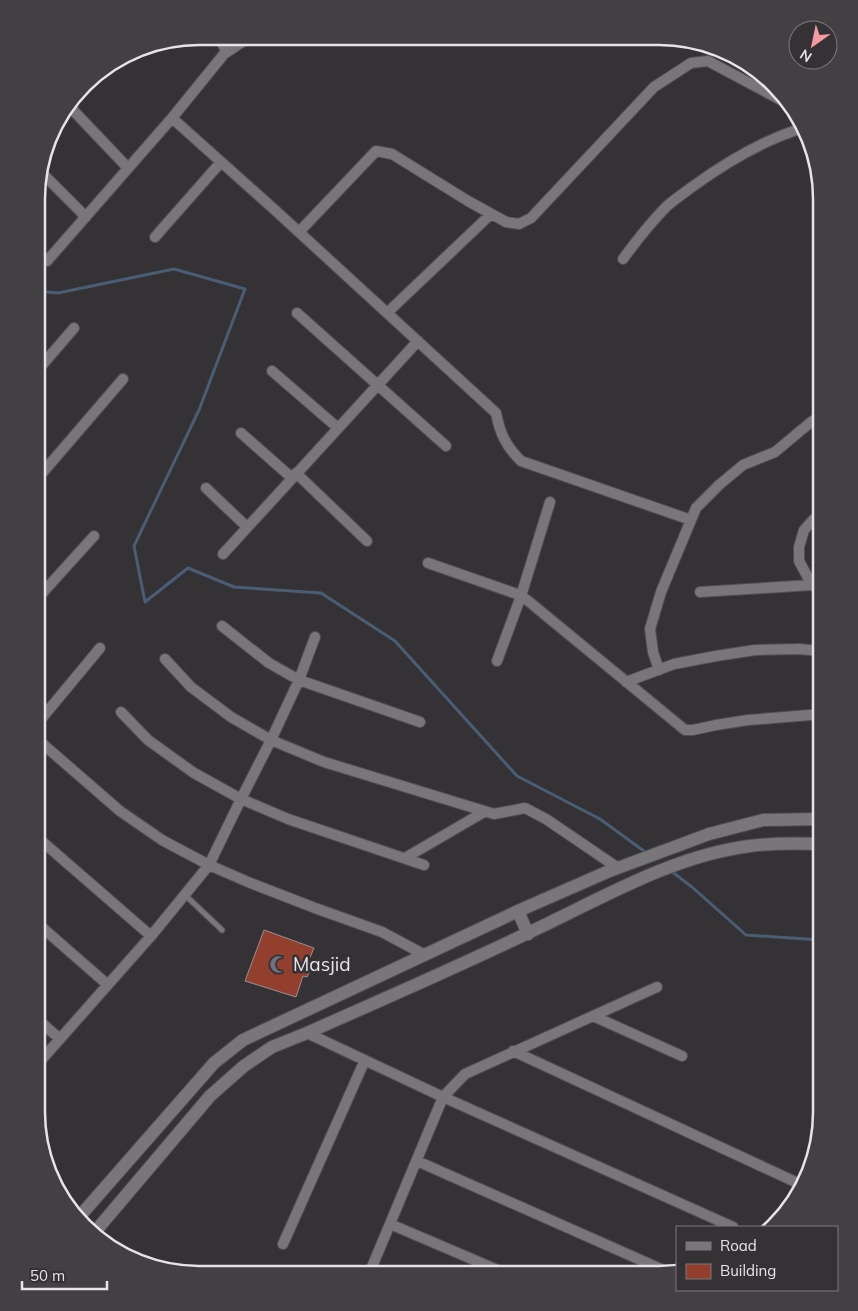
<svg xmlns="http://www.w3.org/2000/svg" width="858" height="1311" viewBox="0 0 858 1311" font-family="Mulish,sans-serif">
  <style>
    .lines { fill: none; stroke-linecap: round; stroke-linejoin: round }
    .stream { stroke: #495d74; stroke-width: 3 }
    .building { fill: #923f2e; stroke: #969291 }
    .service-casing { stroke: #514f51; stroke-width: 7 }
    .minor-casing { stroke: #514f51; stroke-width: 12 }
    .tertiary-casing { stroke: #514f51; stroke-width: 14 }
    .service { stroke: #797679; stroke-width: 5 }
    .minor { stroke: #797679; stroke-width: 10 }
    .tertiary { stroke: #797679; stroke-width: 12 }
    .labels { text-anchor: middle; stroke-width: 5; stroke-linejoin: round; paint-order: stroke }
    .poi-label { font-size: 19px; fill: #e6e4e6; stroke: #353235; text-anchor: start }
    .rim { fill: none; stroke: #e6e4e6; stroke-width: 2.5 }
  </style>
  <rect width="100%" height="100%" fill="#353235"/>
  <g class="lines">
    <path class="stream" d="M37,291L58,293L174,269L245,289L199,410L134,546L145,602L188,568L234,587L321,593L395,641L517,776L600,819L648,854
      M671,871L692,887L746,935L821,940"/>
  </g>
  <path class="building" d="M264,930L314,948L305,969L310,971L307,977L303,976L296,997L245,981Z"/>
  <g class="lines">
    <defs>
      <path id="service" d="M185,895L222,930"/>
      <path id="minor" d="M218,36L227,52
        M69,106L128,168
        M172,118L276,211L496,413C500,434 506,446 521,461L691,520
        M40,171L86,217
        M299,232L376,151L392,154L468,201L506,222L519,224L531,218L654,87L691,63L708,61L781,100
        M155,237L221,162
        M623,259C637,240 651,222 667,206C675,199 684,193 692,187C725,163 763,140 803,128
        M47,261L172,118L224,54L251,36
        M297,313L446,446
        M387,313L491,214
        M37,371L74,328
        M272,371L338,428
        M241,433L292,478
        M296,473L367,541
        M37,479L123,379
        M206,488L247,527
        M223,554L418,341
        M428,563L517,594L527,600L685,730H693L716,725L748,720L822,714
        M812,585L799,561V547L804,530L813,520L822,514
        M700,592L812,585L822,591
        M37,599L94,536
        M222,626L269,663L299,680L420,722
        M165,659L191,687L231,717L271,740L324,762L494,814L525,808L546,819L618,868
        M497,661L521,596L550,502
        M659,670L653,652L650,629L661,592L696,508L719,485L743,465L775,452L811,422L822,416
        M626,682L674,664L716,656L755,650L799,649L822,651
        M121,712L148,740L194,773L241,799L288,819L424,865
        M37,724L100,648
        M37,739L120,811L162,840L209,865L248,882L315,908L382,932L425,955
        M819,819L822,776
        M37,837L151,936
        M405,858L484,812
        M37,923L108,985
        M657,987L465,1074L443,1097L733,1227
        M593,1016L682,1056
        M36,1018L60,1039
        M307,1033L443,1097L369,1274
        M513,1051L802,1185
        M36,1066L151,936L209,865L241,799L271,740L299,680L315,637
        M417,1161L670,1273
        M390,1224L507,1274
        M283,1244L365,1060"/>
      <path id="tertiary" d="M518,911L528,934
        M80,1216L214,1063L243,1040L518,911L607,872L709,834L763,820L822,819
        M94,1233L210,1096L244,1066L272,1047L307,1033C381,1000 455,968 528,933C599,900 671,856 750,846C773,843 798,843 821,844"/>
    </defs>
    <use href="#service" class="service-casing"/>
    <use href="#minor" class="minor-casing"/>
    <use href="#tertiary" class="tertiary-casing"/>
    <use href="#service" class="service"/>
    <use href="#minor" class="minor"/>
    <use href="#tertiary" class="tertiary"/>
  </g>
  <defs>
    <symbol id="mosque-bare" viewBox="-9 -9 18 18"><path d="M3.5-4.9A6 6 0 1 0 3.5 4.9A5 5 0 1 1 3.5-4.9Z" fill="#6b7280" stroke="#353235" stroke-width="2.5" paint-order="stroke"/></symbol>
  </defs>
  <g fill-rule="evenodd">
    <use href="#mosque-bare" x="266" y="952" width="25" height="25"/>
  </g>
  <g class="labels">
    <g class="poi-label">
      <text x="293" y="971">Masjid</text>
    </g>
  </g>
  <path d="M0 0H858V1311H0ZM199 45H659A154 154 0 0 1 813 199V1112A154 154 0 0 1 659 1266H199A154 154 0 0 1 45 1112V199A154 154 0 0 1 199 45Z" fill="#434043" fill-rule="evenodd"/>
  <path class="rim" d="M199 45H659A154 154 0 0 1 813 199V1112A154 154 0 0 1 659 1266H199A154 154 0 0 1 45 1112V199A154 154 0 0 1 199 45Z"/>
  <rect x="676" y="1226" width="162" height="65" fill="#353235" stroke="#7c797c"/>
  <rect x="686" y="1242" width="25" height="8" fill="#797679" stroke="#7c797c"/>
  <text x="720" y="1251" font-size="15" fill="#e6e4e6">Road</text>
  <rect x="686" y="1264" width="25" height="15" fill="#923f2e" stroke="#7c797c"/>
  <text x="720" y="1276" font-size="15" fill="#e6e4e6">Building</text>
  <g transform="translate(813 45) rotate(213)"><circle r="24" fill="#353235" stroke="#7c797c"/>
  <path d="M0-4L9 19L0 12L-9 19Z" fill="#f49aa2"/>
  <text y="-8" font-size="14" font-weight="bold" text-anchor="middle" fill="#e6e4e6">N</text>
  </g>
  <path d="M22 1281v8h85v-8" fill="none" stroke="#e6e4e6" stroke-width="2.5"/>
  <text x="30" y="1281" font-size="15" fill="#e6e4e6" stroke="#353235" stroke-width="4" paint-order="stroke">50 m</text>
</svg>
